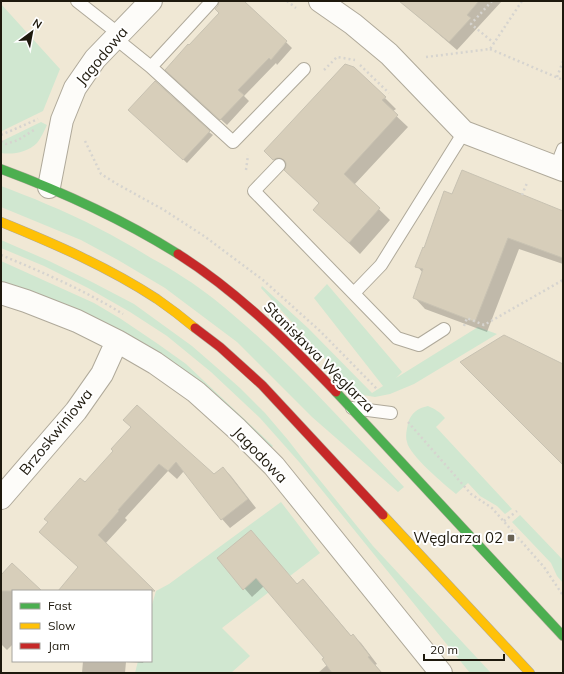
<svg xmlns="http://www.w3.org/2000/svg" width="564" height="674" viewBox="0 0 564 674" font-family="Mulish,sans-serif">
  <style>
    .green { fill: #d0e7d0 }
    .shadow { fill: #0003 }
    .building { fill: #d7ceba; stroke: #c8c2b2 }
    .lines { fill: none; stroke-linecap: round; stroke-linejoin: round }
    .lane-casing { stroke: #afa99a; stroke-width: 14 }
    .street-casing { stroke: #afa99a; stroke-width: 24 }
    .fast-casing { stroke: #afa99a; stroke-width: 10 }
    .slow-casing { stroke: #afa99a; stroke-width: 10 }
    .jam-casing { stroke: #afa99a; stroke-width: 10 }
    .path { stroke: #d6d4cf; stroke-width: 2.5; stroke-dasharray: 2 3; stroke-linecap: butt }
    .lane { stroke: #fdfcf9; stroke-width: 12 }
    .street { stroke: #fdfcf9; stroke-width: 22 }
    .fast { stroke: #4caf50; stroke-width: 9 }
    .slow { stroke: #ffc107; stroke-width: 9 }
    .jam { stroke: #c62828; stroke-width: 9 }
    .poi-dot { fill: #686153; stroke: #fff; stroke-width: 1.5 }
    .labels { text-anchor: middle; stroke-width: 4; stroke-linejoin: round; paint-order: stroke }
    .street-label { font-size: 15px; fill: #1e190d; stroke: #fff }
    .poi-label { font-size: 15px; fill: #1e190d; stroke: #fff; text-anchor: end }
  </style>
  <rect width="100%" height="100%" fill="#f0e8d5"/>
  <path class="green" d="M1,4L60,69L43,111L2,131Z
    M41,122L47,125C44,131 41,138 37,143C28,152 13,155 1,153V141H2Z
    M1,186C16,192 31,197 46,204C83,219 117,237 151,258C173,270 195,284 214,299C284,355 343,422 404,487L398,492L312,417L237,342L165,288L118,260L81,240L1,207Z
    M1,240L47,260L90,281L134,304L192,346L215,366L240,388L265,413L288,440L302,458L373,546L491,673H470L300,463L260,418L211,372L167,336L130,312L88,288L44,266L1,248Z
    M1,261L94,303L121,319L158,344L186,364L273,446L270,449L233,413L1,284Z
    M327,284L402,372L396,378L478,327L497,334L414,384L390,394L375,397L357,394L261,288L262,286L308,328L372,393L383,386L314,298Z
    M428,406C435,409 440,412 445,418L436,427L512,509L505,514L497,506L480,496L468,483L456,494C445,485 409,455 407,442C405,436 407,429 408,423C411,413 418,408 428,406Z
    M281,502L320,553L222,628L250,656L231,673H135L138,661H151V608L156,591L169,584Z
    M520,515L563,560V583L557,576L551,563L512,522Z"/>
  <path class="shadow" d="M227,1H244L292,48L277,65L276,63L244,96L249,101L227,125L172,75L189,47L220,13Z
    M400,1H502L457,50Z
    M385,98L396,109L392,112L408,127L354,185L390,220L360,254L326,221L320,204L265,151Z
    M130,110L209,132L213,135L187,163Z
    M453,195L563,212V264L519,249L487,332L425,309L414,297L423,273L417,266L425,249Z
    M132,427L214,476L223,468L231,476L256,508L230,528L222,519L184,471L177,479L168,471L125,518L127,520L105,544L99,591H59L79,567L85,484L114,451Z
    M218,558L297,585L303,580L311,588L352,637L353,636L361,643L377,664L375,665L382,673H318L327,665L325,658L264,586L252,597Z
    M1,577L41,591H13V644L7,650L1,644Z
    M83,661H144L143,663L126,662L125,673H82Z"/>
  <path class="building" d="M219,1H244L287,41L271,60L269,58L238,90L244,95L220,120L165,70L188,44L189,45L219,13L215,9L218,6Z
    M399,1H479L467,15L471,18L449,42Z
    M345,64L354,67L386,97L382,100L398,115L344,174L380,208L349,243L313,210L319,203L284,170L286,166V163L284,160L280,158H277L273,160L264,151Z
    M155,81L210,131L183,160L128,110Z
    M462,170L563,211V258L508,238L475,322L413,298L423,269L415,267L423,247L424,248L444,191L452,194Z
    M504,335L563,364V465L460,362Z
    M137,405L214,474L223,467L248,499L221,520L176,462L168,471L159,464L118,510L119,511L98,535L155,591H58L78,567L39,532L48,522L44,519L80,478L85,482L113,451L111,449L131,427L123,420Z
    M251,530L297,584L303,579L351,636L353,634L370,656L368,657L382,673H332L322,659L324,658L256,578L243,590L217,558Z
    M12,563L42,591H1V575Z"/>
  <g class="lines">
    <defs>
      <path id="lane" d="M77,1L119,34
        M115,38L151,67L233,142L304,69
        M151,67L212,1
        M279,165L254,191L397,338L419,345L444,329
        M556,167L563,149
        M354,293L381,265L464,132
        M352,408L391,413"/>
      <path id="street" d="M320,1L353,24L389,54L464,132L563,170
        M49,187L62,120L75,88L95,59L151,1
        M1,293L26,301L77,321L117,341L155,363L196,392L237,429L274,466L441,673
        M1,498L76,411L102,374L117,341"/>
      <path id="fast" d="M1,169C63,192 122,219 178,254
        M336,392L563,636"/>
      <path id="slow" d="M1,222C55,244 108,267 157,299C170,308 183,318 195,328
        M383,515L530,673"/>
      <path id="jam" d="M178,254C238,292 288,342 336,392
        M195,328L220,347L262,385L383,515"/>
    </defs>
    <use href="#lane" class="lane-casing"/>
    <use href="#street" class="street-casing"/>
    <use href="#fast" class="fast-casing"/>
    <use href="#slow" class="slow-casing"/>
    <use href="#jam" class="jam-casing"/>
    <path class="path" d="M287,1L296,8
      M492,1L471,24L494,43
      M490,49L563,80
      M426,57L490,49L522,1
      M360,65L389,93
      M324,70L337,57L355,60
      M557,77L563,61
      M1,135L38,119
      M1,141L6,144L18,140L34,130
      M85,141L101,174L117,184L164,210L204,236L263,280L320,331L378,390
      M246,170L248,155
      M522,195L527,183
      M1,255C42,272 84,290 123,314
      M464,326L467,318L484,325L563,280
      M408,422L471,494L492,508L544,567L560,591L563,595
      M504,521L517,511"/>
    <use href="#lane" class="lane"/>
    <use href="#street" class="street"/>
    <use href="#fast" class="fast"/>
    <use href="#slow" class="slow"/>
    <use href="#jam" class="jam"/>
  </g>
  <rect class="poi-dot" x="507" y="534" width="8" height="8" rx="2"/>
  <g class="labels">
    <g class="street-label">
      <text transform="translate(102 56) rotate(-50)" y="5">Jagodowa</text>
      <text transform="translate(319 357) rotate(45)" y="5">Stanisława Węglarza</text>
      <text transform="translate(56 432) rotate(-51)" y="5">Brzoskwiniowa</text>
      <text transform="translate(260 455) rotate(46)" y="5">Jagodowa</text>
    </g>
    <g class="poi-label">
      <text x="503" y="543">Węglarza 02</text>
    </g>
  </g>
  <rect width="564" height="674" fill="none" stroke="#1e190d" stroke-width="4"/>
  <rect x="12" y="590" width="140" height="72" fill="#ffffff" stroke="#a5a39e"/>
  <rect x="20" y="603" width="20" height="6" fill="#4caf50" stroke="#a5a39e"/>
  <text x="48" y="610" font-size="12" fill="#1e190d">Fast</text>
  <rect x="20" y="623" width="20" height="6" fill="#ffc107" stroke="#a5a39e"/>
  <text x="48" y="630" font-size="12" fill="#1e190d">Slow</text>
  <rect x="20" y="643" width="20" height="6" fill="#c62828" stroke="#a5a39e"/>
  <text x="48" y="650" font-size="12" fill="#1e190d">Jam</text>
  <g transform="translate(32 32) rotate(32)" stroke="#ffffff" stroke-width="3" paint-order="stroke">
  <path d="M0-3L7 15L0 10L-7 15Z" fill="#1e190d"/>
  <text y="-6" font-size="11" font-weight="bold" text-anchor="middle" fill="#1e190d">N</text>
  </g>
  <path d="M424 654v6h80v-6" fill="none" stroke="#1e190d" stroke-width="2"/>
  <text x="430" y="654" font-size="12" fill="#1e190d" stroke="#ffffff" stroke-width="3" paint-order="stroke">20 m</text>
</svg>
